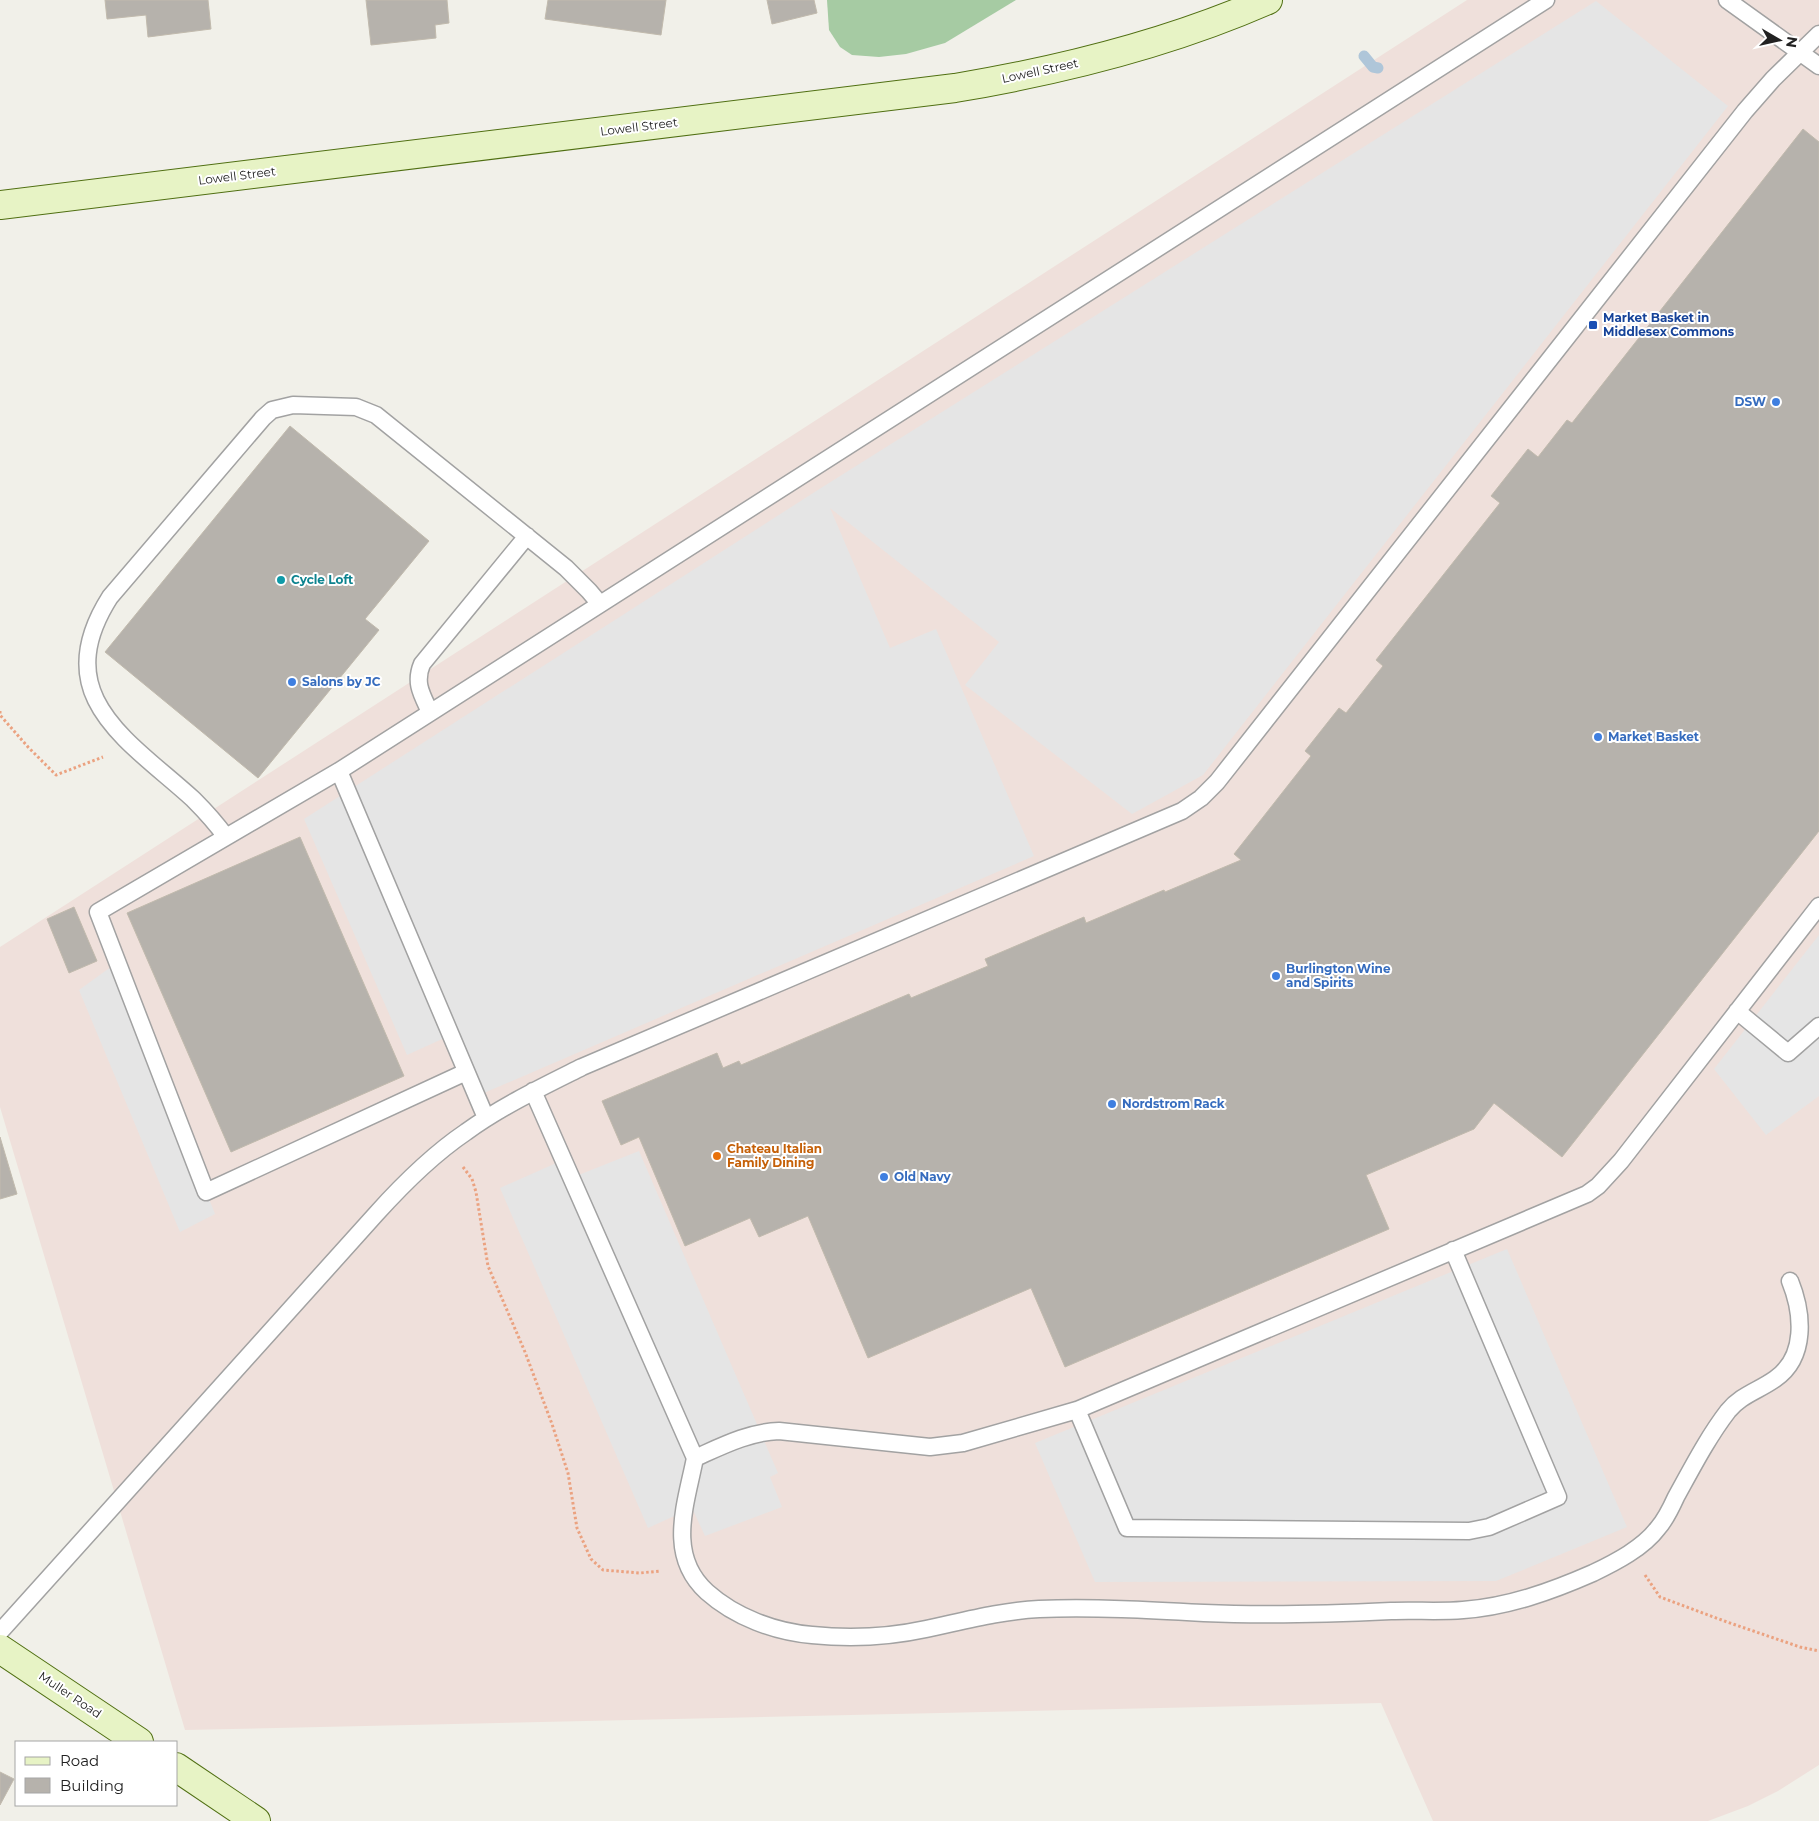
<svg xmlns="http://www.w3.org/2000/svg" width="1819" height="1821" viewBox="0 0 1819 1821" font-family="Montserrat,sans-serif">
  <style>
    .commercial { fill: #efe0db }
    .forest { fill: #a6cba3 }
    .parking { fill: #e5e5e5 }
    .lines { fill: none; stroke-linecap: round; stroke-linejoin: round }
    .stream { stroke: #afc6d9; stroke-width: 11 }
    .building { fill: #b6b2ac; stroke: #c1baad }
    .lane-casing { stroke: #a2a2a2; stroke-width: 19 }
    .secondary-casing { stroke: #506f12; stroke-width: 30 }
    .path { stroke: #eba280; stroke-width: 3; stroke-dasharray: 2.5 2.5; stroke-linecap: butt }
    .lane { stroke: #fff; stroke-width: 16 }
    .secondary { stroke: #e7f3c5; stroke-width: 28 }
    .transit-dot { fill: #1a4fb4; stroke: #fff; stroke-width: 2 }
    .shop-dot { fill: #3f7fe0; stroke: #fff; stroke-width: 2 }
    .culture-dot { fill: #0f9aa8; stroke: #fff; stroke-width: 2 }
    .food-dot { fill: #e8710a; stroke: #fff; stroke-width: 2 }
    .labels { text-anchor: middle; stroke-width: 4; stroke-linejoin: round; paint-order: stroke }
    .street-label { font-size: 12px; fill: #212121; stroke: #fff }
    .transit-label { font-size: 12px; font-weight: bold; fill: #164399; stroke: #fff; text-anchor: start }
    .shop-label { font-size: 12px; font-weight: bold; fill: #366cbe; stroke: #fff; text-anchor: start }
    .culture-label { font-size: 12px; font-weight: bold; fill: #0d838f; stroke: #fff; text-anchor: start }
    .food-label { font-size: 12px; font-weight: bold; fill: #c56008; stroke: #fff; text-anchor: start }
  </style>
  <rect width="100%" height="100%" fill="#f1f0e9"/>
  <path class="commercial" d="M1467,0H1819V1765L1778,1791L1748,1806L1708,1821H1433L1381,1703L185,1730L0,1107V947Z"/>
  <path class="forest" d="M827,0H1016L945,43L906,54L879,57L852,55L840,47L829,30Z"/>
  <path class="parking" d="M1596,1L1728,106L1203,775L1132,814L965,685L999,642L830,508L890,648L936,629L1034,856L477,1096L451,1035L407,1055L304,819L821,488Z
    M1819,935V1096L1766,1135L1714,1069Z
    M115,964L215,1214L180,1232L79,990Z
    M639,1151L778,1473L770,1477L782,1507L705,1536L692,1508L648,1528L500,1188L563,1160L571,1178Z
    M1507,1249L1627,1527L1496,1581L1095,1582L1035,1443Z"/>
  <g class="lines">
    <path class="stream" d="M1364,56L1373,67L1378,68"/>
  </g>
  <path class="building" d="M105,0H208L211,29L148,37L146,15L107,19Z
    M366,0H447L449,23L435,25L436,38L371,45Z
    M548,0H666L661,35L545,19Z
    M767,0H814L817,13L772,24Z
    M1803,129L1819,142V831L1562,1157L1494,1103L1474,1129L1366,1175L1389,1229L1065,1367L1031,1288L868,1358L808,1216L759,1237L750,1218L685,1246L639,1137L621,1145L602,1101L717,1053L723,1068L739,1061L741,1065L909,994L911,998L988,966L985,959L1084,917L1086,923L1164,890L1165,892L1241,860L1234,854L1311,756L1305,751L1339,708L1346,713L1383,666L1376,660L1500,503L1491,496L1528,449L1538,457L1567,420L1572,423Z
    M290,426L429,541L365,619L379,630L258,778L105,652Z
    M300,837L404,1076L231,1152L127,913Z
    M74,907L97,961L69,973L47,919Z
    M0,1137L17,1194L0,1199Z
    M0,1772L14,1779L0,1805Z"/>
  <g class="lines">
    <defs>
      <path id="lane" d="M1727,0L1819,66
        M430,712C422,695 414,683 422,664L527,536
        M339,771L486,1118
        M226,837C216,823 205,811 193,799C128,740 47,696 110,597L263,418L272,410L293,405L356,407L376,415L566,568L589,591L600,604
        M1737,1011L1788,1053L1819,1026
        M466,1072L206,1192L98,912L339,771L1546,0
        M533,1091L695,1458C722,1446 749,1432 779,1431L930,1447L963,1443L1077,1410L1587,1194L1598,1186L1621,1161L1819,906
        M1077,1410L1127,1528L1469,1531L1489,1527L1558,1497L1453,1250
        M695,1458C686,1504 666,1555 707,1592C735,1617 775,1632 812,1635C850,1639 889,1637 926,1629C964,1621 1000,1611 1039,1609C1094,1607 1150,1610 1204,1613C1267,1616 1329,1614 1391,1611C1415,1610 1439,1612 1463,1610C1508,1607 1552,1591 1593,1573C1616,1562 1643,1548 1658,1528C1666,1519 1671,1508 1676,1497C1692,1468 1708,1437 1728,1411C1741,1395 1758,1391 1775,1379C1807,1357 1803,1313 1790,1281
        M0,1632L376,1214C403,1184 432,1155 466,1132C502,1106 542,1087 582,1067L1182,811L1201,798L1217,782L1745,111L1773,79L1819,34"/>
      <path id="secondary" d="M0,205L955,88C1063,70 1168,44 1268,0
        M0,1649L139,1742
        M176,1767L256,1821"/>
    </defs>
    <use href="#lane" class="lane-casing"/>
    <use href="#secondary" class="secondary-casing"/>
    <path class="path" d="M0,711V715L28,747L56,775L103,757
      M463,1167L472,1179L476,1192L488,1266L525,1352L552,1424L568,1473L577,1528L591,1559L603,1570L640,1573L660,1571
      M1645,1575L1660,1597L1727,1622L1800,1647L1819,1651"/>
    <use href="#lane" class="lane"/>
    <use href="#secondary" class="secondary"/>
  </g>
  <rect class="transit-dot" x="1588" y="320" width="10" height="10" rx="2.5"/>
  <g class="shop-dot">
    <circle cx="1776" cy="402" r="5"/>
    <circle cx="292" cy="682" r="5"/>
    <circle cx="1598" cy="737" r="5"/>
    <circle cx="1276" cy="976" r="5"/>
    <circle cx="1112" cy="1104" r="5"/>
    <circle cx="884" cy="1177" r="5"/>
  </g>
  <circle class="culture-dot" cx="281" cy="580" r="5"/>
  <circle class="food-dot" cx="717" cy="1156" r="5"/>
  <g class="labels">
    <g class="street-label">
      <text transform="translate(1040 71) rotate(-12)" y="4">Lowell Street</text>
      <text transform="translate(639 127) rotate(-7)" y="4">Lowell Street</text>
      <text transform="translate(237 176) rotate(-7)" y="4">Lowell Street</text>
      <text transform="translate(70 1695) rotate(34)" y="4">Muller Road</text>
    </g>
    <g class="transit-label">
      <text x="1603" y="322">Market Basket in<tspan x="1603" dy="14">Middlesex Commons</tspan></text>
    </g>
    <g class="shop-label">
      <text x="1766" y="406" text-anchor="end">DSW</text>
      <text x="302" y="686">Salons by JC</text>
      <text x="1608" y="741">Market Basket</text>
      <text x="1286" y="973">Burlington Wine<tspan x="1286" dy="14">and Spirits</tspan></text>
      <text x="1122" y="1108">Nordstrom Rack</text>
      <text x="894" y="1181">Old Navy</text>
    </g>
    <g class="culture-label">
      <text x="291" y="584">Cycle Loft</text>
    </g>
    <g class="food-label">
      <text x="727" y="1153">Chateau Italian<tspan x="727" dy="14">Family Dining</tspan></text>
    </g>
  </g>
  <rect x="15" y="1741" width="162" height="65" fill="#ffffff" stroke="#a6a6a6"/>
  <rect x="25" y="1757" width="25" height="8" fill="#e7f3c5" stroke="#a6a6a6"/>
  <text x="60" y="1766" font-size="15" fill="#212121">Road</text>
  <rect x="25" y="1778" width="25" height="15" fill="#b6b2ac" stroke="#a6a6a6"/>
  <text x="60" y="1791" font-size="15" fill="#212121">Building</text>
  <g transform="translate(1779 40) rotate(99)" stroke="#ffffff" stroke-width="4" paint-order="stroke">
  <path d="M0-4L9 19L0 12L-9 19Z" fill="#212121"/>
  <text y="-8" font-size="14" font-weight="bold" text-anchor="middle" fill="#212121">N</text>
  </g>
</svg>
